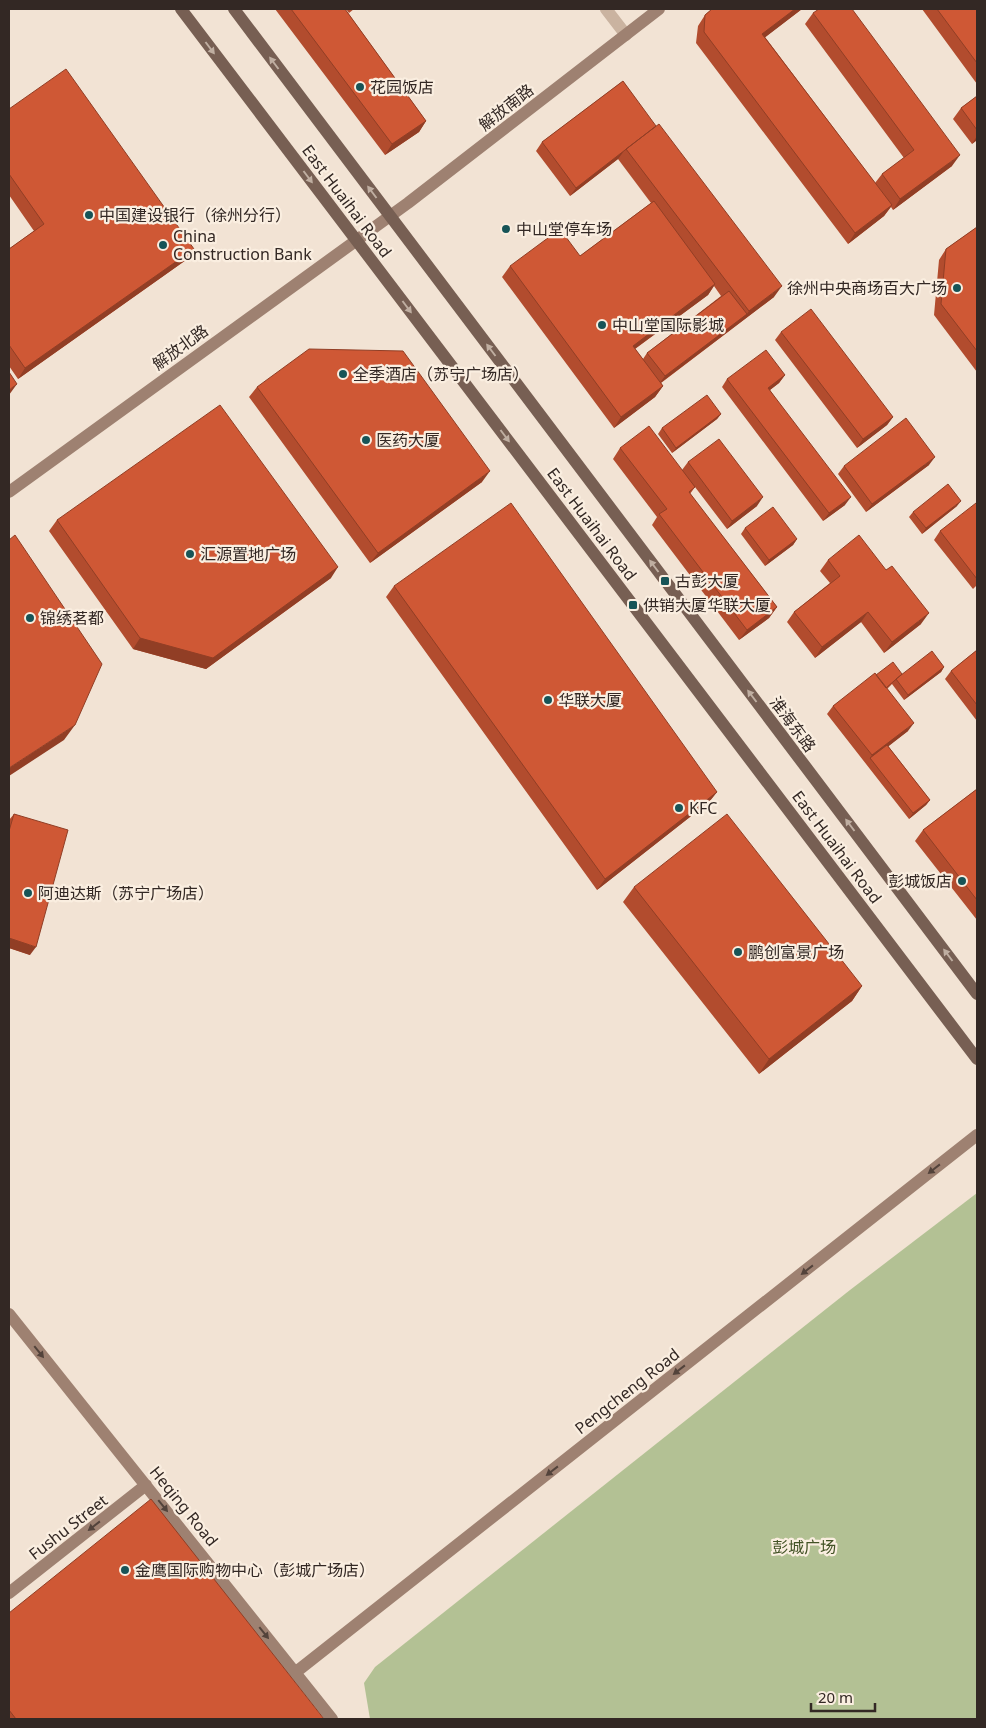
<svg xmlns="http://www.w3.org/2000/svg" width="986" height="1728" viewBox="0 0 986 1728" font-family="'Noto Sans','Noto Sans SC',sans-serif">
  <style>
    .green { fill: #b3c194 }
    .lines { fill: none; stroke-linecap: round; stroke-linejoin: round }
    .street { stroke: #cab3a0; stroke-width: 12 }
    .secondary { stroke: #9e8171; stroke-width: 12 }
    .primary { stroke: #775f53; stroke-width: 12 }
    .wall { fill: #b24c2e; fill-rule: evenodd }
    .shaded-wall { fill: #913e25 }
    .building { fill: #cf5835; stroke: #913e25 }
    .oneway { fill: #bfaea1 }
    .oneway2 { fill: #53433b }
    .poi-dot { fill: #175457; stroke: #faeee0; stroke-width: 2 }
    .labels { text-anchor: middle; stroke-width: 4.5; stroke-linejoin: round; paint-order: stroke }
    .poi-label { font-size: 16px; fill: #332824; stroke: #faeee0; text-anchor: start }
    .street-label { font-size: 16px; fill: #332824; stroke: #faeee0 }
    .park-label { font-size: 16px; fill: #435326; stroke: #faeee0 }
  </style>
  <rect width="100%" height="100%" fill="#f2e3d4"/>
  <path class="green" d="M977,1193V1719H370L364,1683L375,1667L850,1290Z"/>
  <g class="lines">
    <path class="street" d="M606,9L626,35"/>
    <path class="secondary" d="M9,492L408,203L659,9
      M9,1314L332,1719
      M9,1593L146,1485
      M296,1672L977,1135"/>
    <path class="primary" d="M181,9L977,1059
      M234,9L977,994"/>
  </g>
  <path class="wall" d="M275,9H345L426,121L419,132L385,155Z
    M346,9H354L349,13Z
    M712,9H802L765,37L875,183L882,174L904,158L805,24L813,13L952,166L893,210L891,207L884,216L848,244L696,43L698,26L705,15Z
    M922,9H977V84Z
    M623,81L774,297L661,383L663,386L655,397L614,428L502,277L510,266L580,256L651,203L618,159L570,196L536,151L542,142ZM714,286L721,296L647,353L643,359L635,349L708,295Z
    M977,96V140L972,144L953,119L961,108Z
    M9,109L194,249L186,260L18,379L9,366V249L34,231L9,195Z
    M977,227V372L934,315L939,260L946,249Z
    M781,332L893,417L887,425L857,448L775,340Z
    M785,375L779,383L770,390L845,505L823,521L722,387L727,379Z
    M257,387L482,482L370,563L249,397Z
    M721,414L717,419L672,453L658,434L662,428Z
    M620,448L682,470L688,462L757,506L727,529L695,487L690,494L777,607L769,618L739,640L652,525L657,517L613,459Z
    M929,465L866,512L838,474L844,466Z
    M977,505V585L973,589L934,540L940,531Z
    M957,506L922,534L909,517L913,512Z
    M57,520L331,578L206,669L133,649L49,531Z
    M745,528L797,539L793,545L765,566L741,534Z
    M828,560L921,624L884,653L861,622L815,658L787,622L794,612L830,583L820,571Z
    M394,586L717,792L709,802L597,890L386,597Z
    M977,650V721L945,679L951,671Z
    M944,667L941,672L904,700L892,684L887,689L908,731L888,746L930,800L926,805L909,819L827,714L833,706L876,675L902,674Z
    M977,789V920L915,841L923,830Z
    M14,814L30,955L9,948V820Z
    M634,887L862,986L852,1001L759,1074L623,902Z
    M9,1613L324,1719H9Z"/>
  <path class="shaded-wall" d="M795,9H802L755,45L762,34Z
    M426,121L419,132L385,155L392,144Z
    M977,136V140L972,144Z
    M624,151L618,159L570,196L576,188Z
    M960,155L952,166L893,210L900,199Z
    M892,205L884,216L848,244L855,233Z
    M194,249L186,260L18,379L25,368Z
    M715,284L708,295L625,356L633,346Z
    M782,286L774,297L659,384L665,376L747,314L749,311Z
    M785,375L779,383L762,396L768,388Z
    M17,384L9,395V396V390Z
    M663,386L655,397L614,428L621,417Z
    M721,414L717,419L672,453L676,448Z
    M893,417L887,425L857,448L863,439Z
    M935,457L929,465L866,512L872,504Z
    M490,471L482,482L370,563L378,553Z
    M763,497L757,506L727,529L732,521Z
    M851,497L845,505L823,521L829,513Z
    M961,501L957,506L922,534L926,528Z
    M797,539L793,545L765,566L769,560Z
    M338,567L331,578L206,669L133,649L140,638Z
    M777,607L769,618L739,640L747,630Z
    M868,612L861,622L815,658L822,647Z
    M929,613L921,624L884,653L892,642Z
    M944,667L941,672L904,700L908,695Z
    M914,723L908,731L871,760L870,758L872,755Z
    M75,725L64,740L9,776V768Z
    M717,792L709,802L597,890L605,879Z
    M930,800L926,805L909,819L913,813Z
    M9,938L36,947L30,955L9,948Z
    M862,986L852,1001L759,1074L769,1059Z"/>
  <path class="building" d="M291,9H345L426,121L392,144Z
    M712,9H795L762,34L892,205L855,233L704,32L705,15Z
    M819,9H852L960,155L900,199L882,174L914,150L813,13Z
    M937,9H977V63Z
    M66,69L194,249L25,368L9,345V249L44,224L9,174V109Z
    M623,81L656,126L576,188L542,142Z
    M977,96V130L961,108Z
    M659,124L782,286L749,311L626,149Z
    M654,201L715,284L633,346L663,386L621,417L510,266L560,229L580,256Z
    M977,227V351L941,304L946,249Z
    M729,291L747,314L665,376L647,353Z
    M811,309L893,417L863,439L781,332Z
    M309,349L403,351L490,471L378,553L257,387Z
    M766,350L785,375L768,388L851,497L829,513L727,379Z
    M9,372L17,384L9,390Z
    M707,395L721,414L676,448L662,428Z
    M220,405L338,567L213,658L140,638L57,520Z
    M906,418L935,457L872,504L844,466Z
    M649,426L695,487L689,492L777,607L747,630L659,514L667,509L620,448Z
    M719,439L763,497L732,521L688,462Z
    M948,484L961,501L926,528L913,512Z
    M511,503L717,792L605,879L394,586Z
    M976,503L977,505V579L940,531Z
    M773,507L797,539L769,560L745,528Z
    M15,535L102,664L75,725L9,768V540Z
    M859,535L886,570L892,566L929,613L892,642L868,612L822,647L794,612L840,576L828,560Z
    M977,650V705L951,671Z
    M932,651L944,667L908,695L896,679Z
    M893,662L902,674L886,688L876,675Z
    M875,673L914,723L872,755L833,706Z
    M887,745L930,800L913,813L870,758Z
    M977,789V900L923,830Z
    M14,814L68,830L36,947L9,938V831Z
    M727,814L862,986L769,1059L634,887Z
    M151,1499L324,1719H16L9,1710V1613Z"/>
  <defs><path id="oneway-solid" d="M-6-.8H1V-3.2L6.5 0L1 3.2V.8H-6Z" transform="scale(1.25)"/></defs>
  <g class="oneway">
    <use href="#oneway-solid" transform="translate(210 48) rotate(53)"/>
    <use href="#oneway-solid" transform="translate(274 63) rotate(-127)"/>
    <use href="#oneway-solid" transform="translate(308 177) rotate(53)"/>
    <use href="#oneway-solid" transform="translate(372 192) rotate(-127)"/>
    <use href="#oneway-solid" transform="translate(407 307) rotate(53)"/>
    <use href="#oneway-solid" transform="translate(491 350) rotate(-127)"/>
    <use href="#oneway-solid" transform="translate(505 436) rotate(53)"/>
    <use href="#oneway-solid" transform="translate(654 566) rotate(-127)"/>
    <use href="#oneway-solid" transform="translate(752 696) rotate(-127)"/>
    <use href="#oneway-solid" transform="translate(850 825) rotate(-127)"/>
    <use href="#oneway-solid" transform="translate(948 955) rotate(-127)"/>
  </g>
  <g class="oneway2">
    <use href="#oneway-solid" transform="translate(934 1169) rotate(142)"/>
    <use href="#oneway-solid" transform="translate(807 1270) rotate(142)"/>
    <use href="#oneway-solid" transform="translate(39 1352) rotate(51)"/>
    <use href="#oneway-solid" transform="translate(679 1370) rotate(142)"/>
    <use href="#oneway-solid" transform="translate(552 1471) rotate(142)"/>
    <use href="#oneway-solid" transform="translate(163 1506) rotate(51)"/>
    <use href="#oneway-solid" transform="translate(94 1526) rotate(142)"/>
    <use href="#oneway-solid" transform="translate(264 1633) rotate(51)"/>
  </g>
  <g class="poi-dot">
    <circle cx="360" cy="87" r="5"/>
    <circle cx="89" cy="215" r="5"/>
    <circle cx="506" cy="229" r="5"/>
    <circle cx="163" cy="245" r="5"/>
    <circle cx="957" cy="288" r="5"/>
    <circle cx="602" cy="325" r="5"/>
    <circle cx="343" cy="374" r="5"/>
    <circle cx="366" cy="440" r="5"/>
    <circle cx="190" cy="554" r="5"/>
    <rect x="660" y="576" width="10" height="10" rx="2.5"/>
    <rect x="628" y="600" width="10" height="10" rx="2.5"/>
    <circle cx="30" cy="618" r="5"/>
    <circle cx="548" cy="700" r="5"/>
    <circle cx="679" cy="808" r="5"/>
    <circle cx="962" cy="881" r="5"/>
    <circle cx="28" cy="893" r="5"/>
    <circle cx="738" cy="952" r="5"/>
    <circle cx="125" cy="1570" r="5"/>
  </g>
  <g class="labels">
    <g class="poi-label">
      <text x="370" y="93">花园饭店</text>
      <text x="99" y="221">中国建设银行（徐州分行）</text>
      <text x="516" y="235">中山堂停车场</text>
      <text x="173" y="242">China<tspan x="173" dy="18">Construction Bank</tspan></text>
      <text x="947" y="294" text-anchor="end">徐州中央商场百大广场</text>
      <text x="612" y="331">中山堂国际影城</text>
      <text x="353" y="380">全季酒店（苏宁广场店）</text>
      <text x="376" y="446">医药大厦</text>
      <text x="200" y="560">汇源置地广场</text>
      <text x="675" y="587">古彭大厦</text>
      <text x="643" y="611">供销大厦华联大厦</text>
      <text x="40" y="624">锦绣茗都</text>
      <text x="558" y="706">华联大厦</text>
      <text x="689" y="814">KFC</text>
      <text x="952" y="887" text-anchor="end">彭城饭店</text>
      <text x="38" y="899">阿迪达斯（苏宁广场店）</text>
      <text x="748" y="958">鹏创富景广场</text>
      <text x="135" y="1576">金鹰国际购物中心（彭城广场店）</text>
    </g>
    <g class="street-label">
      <text transform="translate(506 107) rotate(-38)" y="6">解放南路</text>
      <text transform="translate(347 201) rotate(53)" y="6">East Huaihai Road</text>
      <text transform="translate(180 347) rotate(-36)" y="6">解放北路</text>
      <text transform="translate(592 524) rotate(53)" y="6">East Huaihai Road</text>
      <text transform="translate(793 724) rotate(53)" y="6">淮海东路</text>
      <text transform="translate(837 847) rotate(53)" y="6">East Huaihai Road</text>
      <text transform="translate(627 1391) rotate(-38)" y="6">Pengcheng Road</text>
      <text transform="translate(184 1506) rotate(51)" y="6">Heqing Road</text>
      <text transform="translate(68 1527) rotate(-38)" y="6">Fushu Street</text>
    </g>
    <g class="park-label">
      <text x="804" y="1553">彭城广场</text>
    </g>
  </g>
  <rect width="986" height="1728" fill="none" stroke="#332824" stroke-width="20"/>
  <path d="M811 1703v8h64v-8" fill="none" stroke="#332824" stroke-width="2.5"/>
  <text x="818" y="1703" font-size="15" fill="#332824" stroke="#faeee0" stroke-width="4" paint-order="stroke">20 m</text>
</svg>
